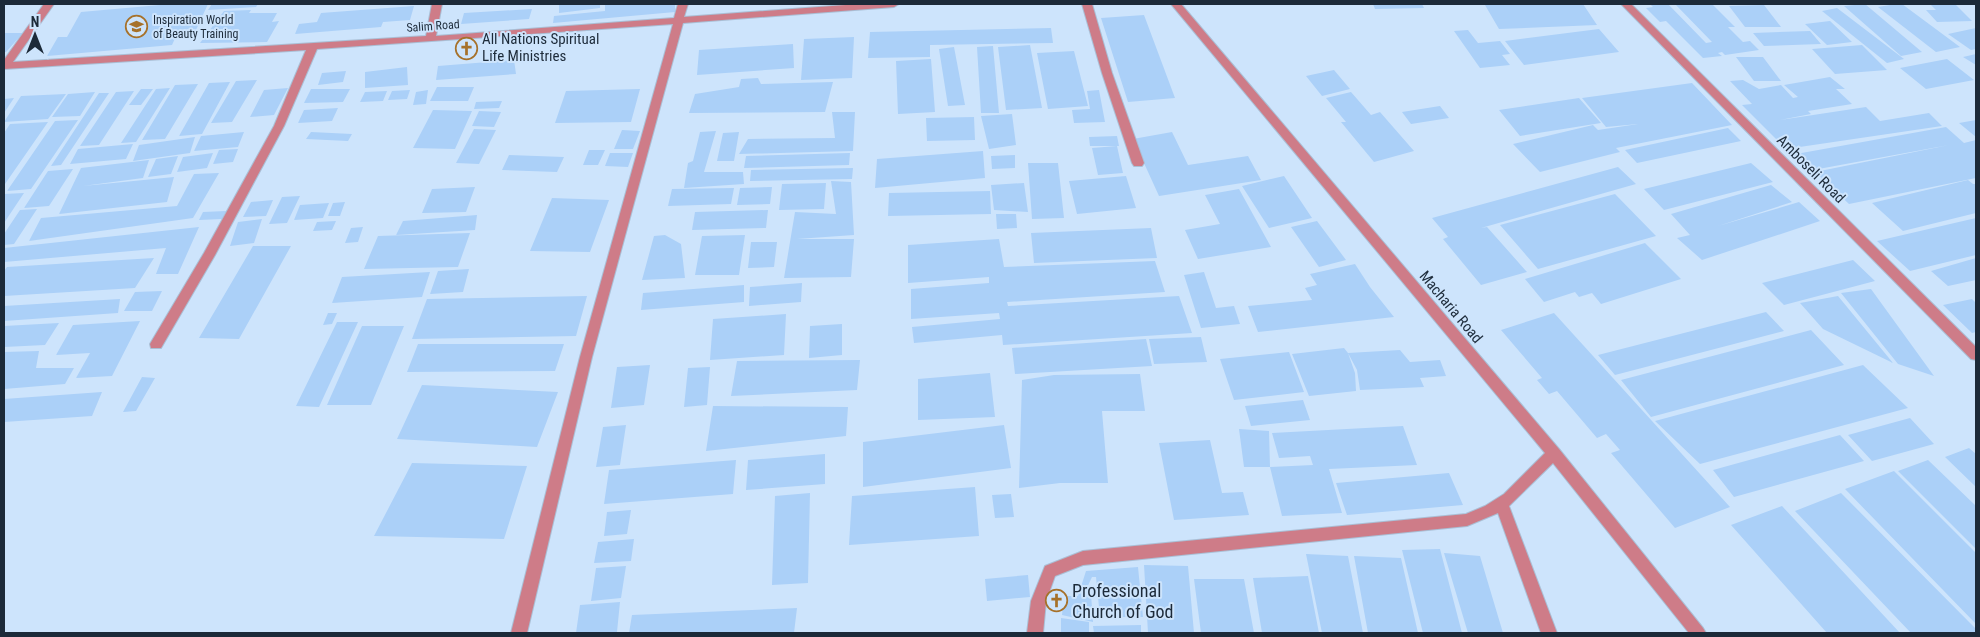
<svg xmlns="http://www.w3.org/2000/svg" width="1980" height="637" viewBox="0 0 1980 637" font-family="'Roboto Condensed',sans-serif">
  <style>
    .building { fill: #abd0f8 }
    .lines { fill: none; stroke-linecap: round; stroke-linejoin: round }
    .street-casing { stroke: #aabfd5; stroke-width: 2 }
    .street { fill: #ce7c88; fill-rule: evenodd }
    .labels { text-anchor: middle; stroke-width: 4; stroke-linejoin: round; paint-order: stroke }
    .far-poi-label { font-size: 12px; fill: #1c2a39; stroke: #cde4fc; text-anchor: start }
    .far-street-label { font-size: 12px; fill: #1c2a39; stroke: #cde4fc }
    .poi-label { font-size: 15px; fill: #1c2a39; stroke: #cde4fc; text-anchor: start }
    .street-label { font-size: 15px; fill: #1c2a39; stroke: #cde4fc }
    .near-poi-label { font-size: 18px; fill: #1c2a39; stroke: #cde4fc; text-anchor: start }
  </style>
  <rect width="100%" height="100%" fill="#cde4fc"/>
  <path class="building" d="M171,4H208L196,30L178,32L172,45L47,56L58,37H67L81,12Z
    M212,4H258L256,7L208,10Z
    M559,4H600V8L559,13Z
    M623,4H675V12L553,23L554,16L605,11V5Z
    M1373,4H1422L1424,8L1375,9Z
    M1521,4H1583L1597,25L1499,29L1485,5Z
    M1650,4H1668L1706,43L1712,42L1675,4H1712L1735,27H1728L1743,42L1750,41L1759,50L1725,55L1722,52L1718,53L1722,56L1703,58L1666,21L1660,22L1646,8L1653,7Z
    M1865,4L1922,52L1901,56L1844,6Z
    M1896,4H1902L1960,47L1936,52L1878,7Z
    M1930,4H1955L1972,21L1937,22L1926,10H1936Z
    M1764,5L1781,27H1745L1729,6Z
    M414,6L410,20L383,22L381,27L295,34L299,24L317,22L321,13Z
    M1837,8L1904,59L1887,63L1822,11Z
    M532,9L529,19L461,24L464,13Z
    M251,10L249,13H277L272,22L279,21L267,42L200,43L224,11Z
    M1144,15L1175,98L1128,102L1101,18Z
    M1830,21L1852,42L1827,45L1805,24Z
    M1051,28L1053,43L930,45V57L868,58L870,32Z
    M1976,28V49L1971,50L1948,34Z
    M1599,29L1619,52L1524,65L1505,41Z
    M1468,30L1478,43L1500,41L1510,54L1502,55L1510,65L1480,68L1454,31Z
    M1810,31L1821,44L1764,46L1753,33Z
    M4,33H23L6,52H4Z
    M854,37L852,78L801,80L804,39Z
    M793,44L794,68L697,75L699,50Z
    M1030,45L1042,108L1006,110L998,47Z
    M1862,45L1887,70L1835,74L1812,49Z
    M993,46L999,113H981L977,47Z
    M954,47L965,105L948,106L939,49Z
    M1074,51L1088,106L1048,109L1037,53Z
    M1976,54V65L1963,57Z
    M1736,57H1763L1781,81H1754Z
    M931,59L935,112L898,114L896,61Z
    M1947,59L1974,80L1926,89L1900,68Z
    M514,60L516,74L436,80L438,66Z
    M407,67L408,85L365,88V72Z
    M1334,70L1350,89L1322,96L1306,76Z
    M346,71L343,82L318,85L322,73Z
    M1830,77L1845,89H1836L1852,104L1808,111L1811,114L1780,120L1866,107L1880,121L1929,113L1942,126L1786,149L1742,105L1752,104L1730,81L1743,80L1759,89L1781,85L1793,98L1798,97L1784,85Z
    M758,78L761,84L833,82L825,112L689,113L695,94L739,87L741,79Z
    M257,80L232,122L211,123L236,81Z
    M230,82L202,134L179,136L209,83Z
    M1692,83L1732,125L1616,148L1620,152L1540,172L1513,144L1593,125L1598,130L1638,124L1606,127L1582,98Z
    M198,84L165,139L142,140L175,85Z
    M437,87H474L468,101H430Z
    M170,88L136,142L121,143L156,89Z
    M288,88L274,115L250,117L264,90Z
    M141,89H153L141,105H129Z
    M311,89H350L343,102L304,103Z
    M640,89L631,122L555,123L566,91Z
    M410,90L407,99L388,100L392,91Z
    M428,90L426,104L413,105L416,92Z
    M1099,90L1105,122L1074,123L1072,110L1090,109L1087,91Z
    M134,91L99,145L80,146L116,92Z
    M387,91L383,101L360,102L365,92Z
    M95,92L80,116L52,117L68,94Z
    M1351,92L1371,115L1380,112L1414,151L1374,162L1341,122H1346L1326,98Z
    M99,93H109L61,165L51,166Z
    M66,94L48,119L4,122L21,96Z
    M14,98L4,113V99Z
    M1579,98L1601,123L1520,136L1499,110Z
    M502,101L499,108L474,109L476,102Z
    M1440,106L1449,118L1411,124L1402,112Z
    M338,108L332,121L298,123L304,110Z
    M433,110L472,111L455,149L413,148Z
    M479,111L501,112L494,127L472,126Z
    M832,112H855L853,151L739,154L748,139L835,138Z
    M1012,114L1016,145L989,149L981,116Z
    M974,117L975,140L927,141L926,118Z
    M78,120L31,189L7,191L55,121Z
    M1976,120V137L1959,123Z
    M48,122L5,184L4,185V133L10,124Z
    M1946,127L1964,143L1976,140V178L1849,204L1815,172L1949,145L1813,170L1796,154Z
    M1728,128L1741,141L1637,163L1625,150Z
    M474,129L496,130L479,164L456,163Z
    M622,130L640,131L633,149H614Z
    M716,131L704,172H743L744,184L684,188L688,163L693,161L700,132Z
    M244,132L238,147L194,151L201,136Z
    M311,132L352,134L348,141L306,139Z
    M739,132L734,161H717L723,133Z
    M1172,132L1188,165L1248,156L1261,180L1159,196L1133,139Z
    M1117,136L1119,146H1090L1089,137Z
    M195,137L190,153L133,161L139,145Z
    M133,144L126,159L70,164L78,149Z
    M1117,146L1123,173L1098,175L1092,148Z
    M238,149L233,162L213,164L219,150Z
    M589,150H605L598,165H583Z
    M983,151L985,178L875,188L877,159Z
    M213,153L207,168L177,172L183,157Z
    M610,153H633L628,167L605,166Z
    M850,153L849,165L744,168L746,156Z
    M509,155L564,157L557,172L502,170Z
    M1015,155V168L992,169L991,156Z
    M178,156L171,174L148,177L156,159Z
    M149,160L143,178L83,186L174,177L167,202L59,214L81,168Z
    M1028,163H1058L1064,218L1032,219Z
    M1751,163L1773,182L1664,210L1644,189Z
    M1618,167L1636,184L1481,228L1487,227L1527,272L1481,285L1443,239L1448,237L1432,218Z
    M853,168L852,179L750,181L751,170Z
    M73,169L49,206L24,208L48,171Z
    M219,173L193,218L29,241L41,218L177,206L194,174Z
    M1126,176L1136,208L1077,214L1069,181Z
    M1284,176L1312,218L1269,228L1242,186Z
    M1968,180L1973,184H1976V213L1903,231L1872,203Z
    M831,181L851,182L854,235L797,239H854L851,277L784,278L795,212L836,214Z
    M826,183L824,209L779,210L782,184Z
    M1024,183L1028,212L994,210L991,185Z
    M1771,185L1792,202L1718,226L1799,202L1820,221L1702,260L1677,238L1690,235L1671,214Z
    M475,187L466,212L422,213L432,189Z
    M772,187L770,204L737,205L740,188Z
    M734,188L731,204L668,206L672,189Z
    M1239,189L1271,247L1198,259L1185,230L1220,224L1205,195Z
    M990,191L991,214L888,216L889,193Z
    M24,193L4,223V194Z
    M1615,194L1656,236L1538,269L1500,225Z
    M300,196L287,223L269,224L282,197Z
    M552,198L609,200L590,252L530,251Z
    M273,200L266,216L243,217L251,202Z
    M345,202L340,216H328L333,203Z
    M329,203L323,218L294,220L300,205Z
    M37,209L14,244L4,245V234L20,210Z
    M768,210L766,228L692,230L695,212Z
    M226,211L222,219L199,220L203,212Z
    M996,214H1016L1017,228L997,229Z
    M477,215L475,230L396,235L403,221Z
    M1976,218V255L1910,271L1877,241Z
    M262,219L254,243L230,246L238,222Z
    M336,221L332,230L313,231L317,222Z
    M1317,221L1346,260L1319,267L1291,227Z
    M199,227L178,274H156L166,248L4,262V248Z
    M363,227L358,242L345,243L351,228Z
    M1151,228L1157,258L1034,263L1031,233Z
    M470,233L458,267L364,269L378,236Z
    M665,235L681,244L685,278L642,280L654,236Z
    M745,235L739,275H695L702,236Z
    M999,239L1004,267L1155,261L1165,292L1007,302L1008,306L1179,296L1192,333L1003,345L1002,335L914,343L912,327L1000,319L999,313L911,319V289L989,283V277L908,283V245Z
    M751,242H777L774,267L748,268Z
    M1645,243L1681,279L1601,304L1592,293L1579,297L1575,292L1544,302L1525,279Z
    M253,246H291L239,339L199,338Z
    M154,258L135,288L4,296V271L7,267Z
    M1976,258V280L1948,286L1931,271Z
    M1853,260L1875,281L1784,305L1762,283Z
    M1355,264L1370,287L1394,317L1258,332L1248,306L1312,300L1305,288L1317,285L1310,274Z
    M469,269L463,292L430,294L438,271Z
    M430,272L422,297L332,303L342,277Z
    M1204,272L1216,308L1234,306L1240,324L1201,328L1184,275Z
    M802,283L801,302L749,306L750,287Z
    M744,285V302L641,310L643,293Z
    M1871,289L1934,376L1898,364L1841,293Z
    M162,291L152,311H124L135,292Z
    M587,296L576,336L412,339L427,299Z
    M1838,296L1893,363L1823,329L1800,303Z
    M120,299L118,313L4,321V306Z
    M1972,299L1976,303V332L1972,333L1943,305Z
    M1766,312L1784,331L1615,375L1598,355Z
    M328,313H337L332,324L323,325Z
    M1554,313L1730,507L1675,528L1611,453L1620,450L1606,434L1597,438L1557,391L1549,394L1537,380L1542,378L1501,330Z
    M786,314L784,355L710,360L713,319Z
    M140,321L112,376L76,378L90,353L56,355L73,325Z
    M337,322H358L319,407L296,406Z
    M59,323L45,345L4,347V326Z
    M842,324V355L809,358L810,326Z
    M362,326H404L371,405H327Z
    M1811,330L1844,365L1651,417L1621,380Z
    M1201,337L1207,362L1154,364L1149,339Z
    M1146,339L1152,366L1015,374L1012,348Z
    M418,344H564L555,371L407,372Z
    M1344,348L1348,353L1355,373L1356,391L1309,396L1292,354Z
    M1400,350L1410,362L1440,360L1446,376L1420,378L1424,387L1360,390L1357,370L1348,353Z
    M39,351L36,368H74L65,384L4,389V352Z
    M1289,352L1304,392L1234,400L1220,359Z
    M860,360L857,390L731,396L737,361Z
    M650,365L644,405L611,408L617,367Z
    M1863,365L1908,408L1700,464L1655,421Z
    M710,367L707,405L684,407L688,368Z
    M990,373L995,417L918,420V379Z
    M1140,374L1145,411H1102L1108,483H1060L1019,488L1022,380L1054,375Z
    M142,377L155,378L136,411L123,412Z
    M422,385L558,392L537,447L397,439Z
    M102,392L92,416L4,422V399Z
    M1303,400L1310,420L1251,426L1245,406Z
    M713,406L848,407L846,436L706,451Z
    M1910,418L1934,444L1872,461L1848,435Z
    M626,425L620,465L596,467L603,427Z
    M1004,425L1011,468L863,487V442Z
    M1403,426L1417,465L1329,469L1342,513L1282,516L1270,467H1244L1239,429L1269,431L1270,467L1313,465L1310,456L1279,458L1272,433Z
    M1840,435L1864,461L1734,497L1713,470Z
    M1210,440L1222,493L1243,492L1249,515L1174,520L1159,443Z
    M1969,448L1976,454V487L1945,457Z
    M825,454V484L746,490L748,460Z
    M736,460L733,494L604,504L609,470Z
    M1928,460L1976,506V549L1898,471Z
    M412,463L527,466L504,539L374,536Z
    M1894,471L1976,553V624L1845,489Z
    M1449,473L1463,505L1347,515L1336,483Z
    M975,487L979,536L849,545L852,496Z
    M810,493L808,583L772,585L775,496Z
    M1841,493L1976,629V633H1911L1795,511Z
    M1011,494L1014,517L995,518L992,495Z
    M1782,506L1900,633H1827L1731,525Z
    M631,510L627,534L604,536L607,512Z
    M634,539L631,561L594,563L598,542Z
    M1440,549L1462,633H1423L1402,550Z
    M1444,553L1480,556L1503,633H1468Z
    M1306,554L1348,556L1363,633H1322Z
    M1354,556L1401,558L1418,633H1368Z
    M1144,565L1188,566L1194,633H1148Z
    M626,566L621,598L591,601L596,568Z
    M1138,567L1143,617H1100L1096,577H1092L1084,594H1091L1093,622L1062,615L1064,596H1078L1086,571Z
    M1028,575L1030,597L987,601L985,579Z
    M1308,576L1319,633H1262L1253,578Z
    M1194,579H1244L1254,633H1201Z
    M620,602L617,632L576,633L580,605Z
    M797,608L794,633H629L632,615Z
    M1061,618L1089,622V633H1061Z
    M1141,625V633H1094L1093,626Z"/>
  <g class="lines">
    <defs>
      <path id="street" d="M44,4H54L13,62L426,36L432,4H442L436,36L674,18L678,4H688L684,17L859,4H899L894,7L683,23L592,357L527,633H511L580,357L673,24L317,49L284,126L215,255L161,348H151L150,344L204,253L274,126L306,50L4,69V60Z
        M1082,4H1092L1112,73L1144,163L1142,166H1134L1132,163L1102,73Z
        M1171,4H1181L1559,449L1703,628L1706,633H1689L1553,463L1509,506L1557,633H1541L1498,513L1467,526L1083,565L1055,576L1046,601L1043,633H1027L1031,601L1045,566L1083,551L1466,514L1485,506L1504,494L1545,453Z
        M1621,4H1631L1976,347V360L1971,359Z"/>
    </defs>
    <use href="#street" class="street-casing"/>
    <use href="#street" class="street"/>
  </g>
  <defs>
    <symbol id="school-ring" viewBox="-11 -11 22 22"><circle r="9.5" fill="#cde4fc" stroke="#a6712a" stroke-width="1.5"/><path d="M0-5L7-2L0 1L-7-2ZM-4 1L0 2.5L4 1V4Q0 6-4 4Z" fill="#a6712a"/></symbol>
    <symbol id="church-ring" viewBox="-11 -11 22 22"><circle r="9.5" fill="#cde4fc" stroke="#a6712a" stroke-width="1.5"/><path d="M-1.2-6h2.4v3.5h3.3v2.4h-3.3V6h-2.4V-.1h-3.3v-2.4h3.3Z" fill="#a6712a"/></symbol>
  </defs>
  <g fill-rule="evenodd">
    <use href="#school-ring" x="124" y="14" width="25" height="25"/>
    <use href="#church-ring" x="454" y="36" width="25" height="25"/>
    <use href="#church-ring" x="1044" y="588" width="25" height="25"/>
  </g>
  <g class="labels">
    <g class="far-poi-label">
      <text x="153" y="24">Inspiration World<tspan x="153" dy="14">of Beauty Training</tspan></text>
    </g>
    <g class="far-street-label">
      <text transform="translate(433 26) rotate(-4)" y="4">Salim Road</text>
    </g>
    <g class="poi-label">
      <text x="482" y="44">All Nations Spiritual<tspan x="482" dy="17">Life Ministries</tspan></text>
    </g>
    <g class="street-label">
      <text transform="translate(1811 169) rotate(45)" y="5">Amboseli Road</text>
      <text transform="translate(1451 307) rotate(50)" y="5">Macharia Road</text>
    </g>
    <g class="near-poi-label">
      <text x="1072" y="597">Professional<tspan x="1072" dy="21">Church of God</tspan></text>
    </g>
  </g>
  <rect width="1980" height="637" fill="none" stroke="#1c2a39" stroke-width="10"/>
  <g transform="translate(35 35)" stroke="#cde4fc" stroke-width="4" paint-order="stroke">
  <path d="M0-4L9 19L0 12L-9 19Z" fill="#1c2a39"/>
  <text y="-8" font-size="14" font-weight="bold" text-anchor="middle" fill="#1c2a39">N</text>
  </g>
</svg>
